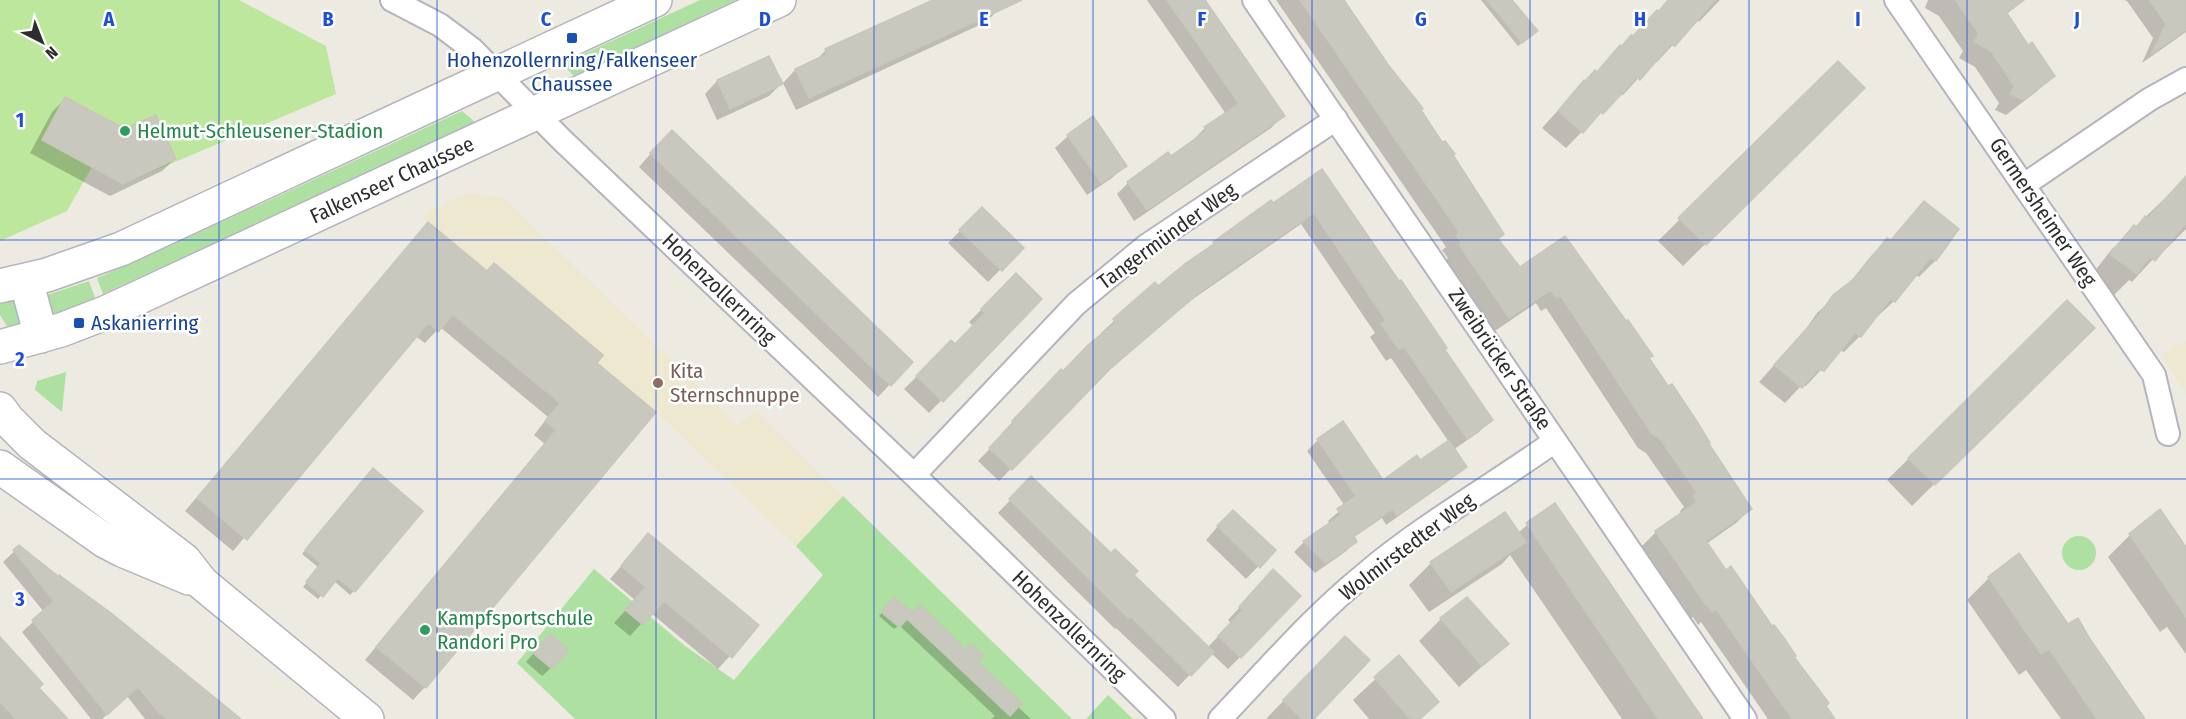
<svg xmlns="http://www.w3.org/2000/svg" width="2186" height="719" viewBox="0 0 2186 719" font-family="'Fira Sans Condensed',sans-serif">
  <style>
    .education { fill: #eee8d1 }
    .green { fill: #ade0a1 }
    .pitch { fill: #bde79d }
    .shadow { fill: #0003 }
    .building { fill: #c9c8bf; stroke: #c9c6ba; stroke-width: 1.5 }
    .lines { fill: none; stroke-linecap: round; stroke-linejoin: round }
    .minor-casing { stroke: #b4b4bf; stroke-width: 26 }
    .secondary-casing { stroke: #b4b4bf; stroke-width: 36 }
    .minor { stroke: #fff; stroke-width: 22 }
    .secondary { stroke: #fff; stroke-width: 33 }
    .grid { fill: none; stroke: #1d4ed8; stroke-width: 1.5; stroke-opacity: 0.55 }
    .transit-dot { fill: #1a4fb4; stroke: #fff; stroke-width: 2 }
    .leisure-dot { fill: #2e9e5b; stroke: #fff; stroke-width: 2 }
    .education-dot { fill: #8d6e63; stroke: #fff; stroke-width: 2 }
    .labels { text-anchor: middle; stroke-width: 5; stroke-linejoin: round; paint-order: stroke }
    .transit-label { font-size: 21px; fill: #164399; stroke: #fff }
    .leisure-label { font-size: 21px; fill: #27864d; stroke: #fff; text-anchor: start }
    .street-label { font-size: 21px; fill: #2d2d2d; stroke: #fff }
    .education-label { font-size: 21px; fill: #785e54; stroke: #fff; text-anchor: start }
    .grid-label { font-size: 20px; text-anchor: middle; font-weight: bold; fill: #1d4ed8; stroke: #fff; stroke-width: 5; stroke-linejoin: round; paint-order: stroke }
  </style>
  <rect width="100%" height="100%" fill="#edeae1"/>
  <path class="education" d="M466,193L504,198L738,425L755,410L843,496L796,546L656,412L597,363L560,403L453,315L487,271L428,222L422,214Z
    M2186,341V394L2161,355Z"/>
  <path class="green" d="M700,0H736L574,76L562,64Z
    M462,111L475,122L103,294L97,278L144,258Z
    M89,281L95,298L57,313H50L47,295Z
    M16,300L24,324L8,328L0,315V304Z
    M66,372L62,412L35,390L37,381Z
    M843,496L1072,719H575L517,663L594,569L685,646L734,680L823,575L796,546Z
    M2062 553a17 17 0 1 1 34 0a17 17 0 1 1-34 0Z
    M1108,695L1133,719H1086Z"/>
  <path class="pitch" d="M0,0H239L326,46L336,94L123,184L92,167L67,211L0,241Z"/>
  <path class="shadow" d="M938,0H994L999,9L986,22L796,110L783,83L795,70L814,62L825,51Z
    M1147,0H1203L1283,116L1271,128L1134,221L1117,194L1128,183L1171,158L1194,142L1193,140L1205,128L1226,114Z
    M1276,0H1343L1442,144L1452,155L1497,240L1519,269L1565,238L1708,443L1750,509L1736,523L1706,544L1726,572L1793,658L1833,719H1768L1701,622L1698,625L1693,617L1691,618L1642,546L1656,532L1682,514L1680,511L1684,507L1646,453L1638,448L1546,308L1541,311L1536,303L1495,331L1446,260L1448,258L1442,250L1446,247Z
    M1481,0H1510L1532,35L1518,46Z
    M1671,0H1720L1699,22L1696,20L1657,62L1655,60L1623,95L1620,93L1566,148L1542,128L1584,82L1595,73L1657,12L1658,13Z
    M1928,0H2001L2005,13L2028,47L2053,76L2036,92L2006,115L1995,110L1999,103L1975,67L1959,58L1963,51L1939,16L1925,8Z
    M2124,0H2186V32L2142,63L2153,38L2127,1Z
    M769,58L781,84L769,96L717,120L705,94L717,81Z
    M1838,63L1863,88L1683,266L1658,241Z
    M65,99L125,131L175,159L162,171L110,196L30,153L52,112Z
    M1068,136L1125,166L1112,178L1087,195L1055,148Z
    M659,144L911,362L878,397L639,167Z
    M1322,171L1491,420L1479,432L1453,450L1465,467L1454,477L1386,525L1382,518L1353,538L1355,542L1345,552L1315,573L1294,552L1304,542L1330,525L1328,521L1345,506L1307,451L1318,440L1342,423L1383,482L1420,462L1449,442L1391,358L1386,361L1370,337L1375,333L1301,224L1190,301L1098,379L999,481L978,461L1003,435L1001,434L1049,383L1063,373L1103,335L1101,333L1114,321L1154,284L1158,288L1214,243Z
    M2186,178V229L2166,249L2164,247L2132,282L2129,280L2114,295L2090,277L2112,249Z
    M1924,203L1957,229L1935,261L1919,277L1915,274L1894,301L1877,317L1875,316L1860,336L1844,352L1839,350L1806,386L1802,385L1785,403L1759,382L1803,333L1817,313L1847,286L1871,256L1887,240L1890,241Z
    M982,209L1022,248L988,282L948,243Z
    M428,224L654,412L425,687L413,700L365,660L545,444L534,435L548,417L440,327L425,343L415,336L233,551L185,511Z
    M1016,275L1040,299L929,413L904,389L951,343L955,346L974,327L969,322Z
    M2067,302L2092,328L1912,506L1887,480Z
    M369,474L354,591L350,595L334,581L318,599L303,587L319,568L302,554Z
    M1019,491L1111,555L1207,648L1231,623L1228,620L1261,584L1240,657L1228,669L1211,653L1178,687L1116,628L1115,629L998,513Z
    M1555,505L1701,719H1622L1510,555L1502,564L1429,612L1409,585L1431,563L1518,533L1527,525Z
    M1220,524L1274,550L1246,579L1206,540Z
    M648,535L757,626L718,669L651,613L630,636L614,623L635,600L610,579Z
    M2130,535L2186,550V654L2167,627L2160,632L2108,557Z
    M19,547L231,719H145L127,696L102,719H91L22,632L44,612L3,562Z
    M1989,578L2068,626L2143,719H2061L2026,670L2019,675L1967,600Z
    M890,603L898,626L894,629L879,616Z
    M912,614L1017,706L1031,719H991L995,716L901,627Z
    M1441,619L1507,644L1459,687L1419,641Z
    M541,645L551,668L542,676L526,662Z
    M0,647L37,688L66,719H0Z
    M1399,657L1437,702L1420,719H1369L1353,700Z
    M1323,660L1312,719H1266Z"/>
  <path class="building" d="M933,0H1022L809,98L795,69L827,54L825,49Z
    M1167,0H1205L1285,116L1147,210L1127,182L1168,152L1171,156L1206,131L1204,127L1239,104Z
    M1300,0H1344L1389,66L1418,102L1423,109L1421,110L1442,142L1445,141L1455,154L1453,155L1504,234L1498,239L1520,267L1565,236L1626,321L1628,320L1653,356L1649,358L1668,386L1672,384L1698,423L1710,443L1709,444L1752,509L1706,541L1726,570L1731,566L1772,626L1774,625L1784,638L1796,656L1794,657L1829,703L1826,706L1835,719H1792L1716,609L1712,612L1707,604L1706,605L1655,531L1697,502L1693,496L1697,493L1660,439L1652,434L1560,295L1556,298L1551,290L1509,318L1459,245L1461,243L1456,235L1459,232Z
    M1487,0H1512L1538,31L1522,43Z
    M1668,0H1715L1675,46L1671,44L1640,80L1637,77L1603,114L1601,112L1583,133L1558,111L1584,80L1585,81L1595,70L1597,72L1620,45L1622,46L1631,35L1633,36L1657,10L1659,11Z
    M1955,0H2024L2007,13L2028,45L2032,42L2055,76L2023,100L2010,94L2014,86L1991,51L1974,42L1979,34Z
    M2149,0H2186V30L2152,53L2166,24Z
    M769,56L783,84L730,109L717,80Z
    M1838,61L1865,88L1706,245L1678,218Z
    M65,97L125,129L156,115L176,159L123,184L42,140Z
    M1093,116L1127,166L1101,183L1067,135Z
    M672,130L913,362L891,386L650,153Z
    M1322,169L1399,281L1401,280L1447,348L1445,350L1493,420L1467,439L1404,347L1399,350L1381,324L1386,321L1314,213L1204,289L1173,315L1110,369L1012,470L989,448L1014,422L1012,421L1061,369L1063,371L1088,345L1115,323L1113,319L1155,282L1158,286L1186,263L1214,244L1213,242L1271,200L1273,203Z
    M2186,176V223L2155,261L2150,257L2137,274L2110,254L2134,225L2137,227L2145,216L2148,218Z
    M1924,201L1959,229L1936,261L1931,257L1895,302L1890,299L1861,337L1855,333L1824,371L1818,369L1802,388L1774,365L1819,315L1833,295L1855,278L1887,238L1891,240Z
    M982,207L1024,248L1002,271L959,230Z
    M428,222L487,271L494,263L603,355L597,363L656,412L426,688L376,647L556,430L545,421L560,403L453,315L438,332L428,323L247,540L197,498Z
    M1016,273L1042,299L943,402L916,376L951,340L955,344L985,313L981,309Z
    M2067,300L2095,328L1935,485L1908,458Z
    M1343,421L1383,480L1417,455L1420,460L1449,440L1467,467L1397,516L1393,509L1354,536L1357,542L1326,563L1303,541L1341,515L1337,509L1356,496L1317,439Z
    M373,468L423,511L355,592L338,578L323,597L306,582L321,563L305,550Z
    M1031,476L1111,553L1115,549L1138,571L1134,575L1214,652L1191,676L1130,616L1128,618L1009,499Z
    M1555,503L1703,719H1658L1526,523Z
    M2160,509L2186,547V617L2129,534Z
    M1233,510L1276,550L1260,568L1217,526Z
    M1505,512L1526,542L1451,592L1430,562Z
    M648,533L759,625L732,658L664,601L643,625L625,610L646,587L621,566Z
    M19,545L58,576L59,575L111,613L241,719H168L158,712L138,687L107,715L32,620L54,601L13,550Z
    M2019,553L2068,624L2078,618L2090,639L2145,719H2097L2049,649L2041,654L1988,577Z
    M1273,569L1301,596L1241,658L1218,636L1243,610L1239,607Z
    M894,597L912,612L899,627L881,612Z
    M1467,597L1509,644L1482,666L1440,618Z
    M920,605L965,649L971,644L984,656L978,662L1022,703L1010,716L907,619Z
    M550,634L568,650L552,669L533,653Z
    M1345,636L1370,660L1314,719H1302L1283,700Z
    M0,637L43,684L39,688L68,719H16L0,702Z
    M1399,655L1439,702L1420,719H1410L1374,677Z"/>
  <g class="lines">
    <defs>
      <path id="minor" d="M392,0L440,25L472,49L562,140L914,475L1164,719
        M1254,0L1745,719
        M1896,0L2154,375L2168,434
        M2024,185L2150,99L2186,79
        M914,475L1076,304L1146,246L1336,119
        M1220,719C1267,670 1312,617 1365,574C1424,524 1492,486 1555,441"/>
      <path id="secondary" d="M26,280L41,336
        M0,286L47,275L121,249L655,0
        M0,347L61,330L105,313L779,0
        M0,409L8,420L32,444L184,560L202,583L367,719
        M0,467L105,541L122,550L189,578"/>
    </defs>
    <use href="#minor" class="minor-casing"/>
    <use href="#secondary" class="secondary-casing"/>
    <use href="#minor" class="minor"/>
    <use href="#secondary" class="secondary"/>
  </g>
  <path class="grid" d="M219,0V719M437,0V719M656,0V719M874,0V719M1093,0V719M1312,0V719M1530,0V719M1749,0V719M1967,0V719M0,240H2186M0,479H2186"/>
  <g class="transit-dot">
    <rect x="566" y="32" width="12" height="12" rx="3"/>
    <rect x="73" y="317" width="12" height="12" rx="3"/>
  </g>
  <g class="leisure-dot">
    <circle cx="125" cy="131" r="6"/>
    <circle cx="425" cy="630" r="6"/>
  </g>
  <circle class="education-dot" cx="658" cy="383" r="6"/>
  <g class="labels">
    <g class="transit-label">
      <text x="572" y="67">Hohenzollernring/Falkenseer<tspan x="572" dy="24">Chaussee</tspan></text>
      <text x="91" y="330" text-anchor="start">Askanierring</text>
    </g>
    <g class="leisure-label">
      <text x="137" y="138">Helmut-Schleusener-Stadion</text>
      <text x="437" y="625">Kampfsportschule<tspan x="437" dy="24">Randori Pro</tspan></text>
    </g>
    <g class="street-label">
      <text transform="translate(392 180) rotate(-25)" y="7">Falkenseer Chaussee</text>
      <text transform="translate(2043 212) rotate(56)" y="7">Germersheimer Weg</text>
      <text transform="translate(1167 236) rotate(-36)" y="7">Tangermünder Weg</text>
      <text transform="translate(719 289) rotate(44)" y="7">Hohenzollernring</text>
      <text transform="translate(1500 359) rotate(56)" y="7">Zweibrücker Straße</text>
      <text transform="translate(1407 547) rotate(-37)" y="7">Wolmirstedter Weg</text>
      <text transform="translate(1069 626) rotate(44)" y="7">Hohenzollernring</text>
    </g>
    <g class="education-label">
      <text x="670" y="378">Kita<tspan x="670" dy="24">Sternschnuppe</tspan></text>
    </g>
  </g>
  <g class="grid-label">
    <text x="109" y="26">A</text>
    <text x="328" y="26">B</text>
    <text x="546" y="26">C</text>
    <text x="765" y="26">D</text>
    <text x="984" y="26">E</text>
    <text x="1202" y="26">F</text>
    <text x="1421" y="26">G</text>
    <text x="1640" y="26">H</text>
    <text x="1858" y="26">I</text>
    <text x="2077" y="26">J</text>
    <text x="20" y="127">1</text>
    <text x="20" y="366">2</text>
    <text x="20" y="606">3</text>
  </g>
  <g transform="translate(42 42) rotate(138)" stroke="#ffffff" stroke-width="4.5" paint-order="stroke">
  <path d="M0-4.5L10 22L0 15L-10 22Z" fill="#2d2d2d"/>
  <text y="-9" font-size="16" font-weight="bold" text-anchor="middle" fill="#2d2d2d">N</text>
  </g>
</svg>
